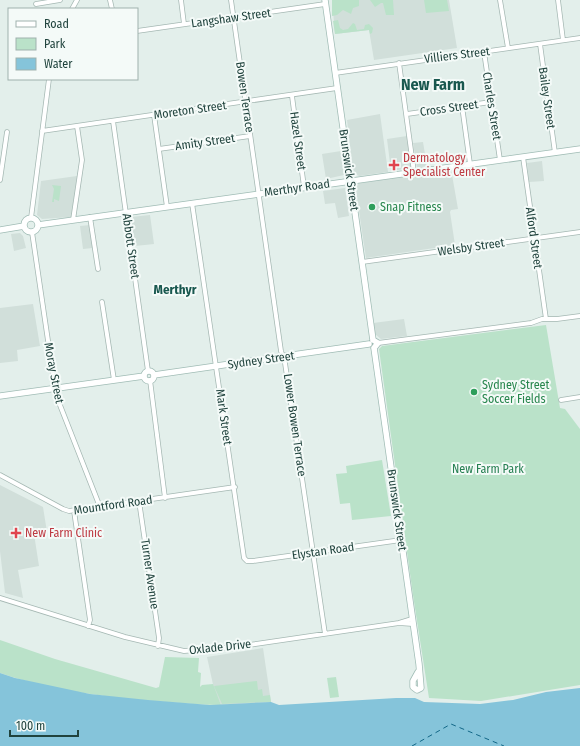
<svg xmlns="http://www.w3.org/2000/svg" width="580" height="746" viewBox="0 0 580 746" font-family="'Fira Sans Condensed',sans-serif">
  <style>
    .built { fill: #d1dfda }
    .green { fill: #bae2c9 }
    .water { fill: #85c4da }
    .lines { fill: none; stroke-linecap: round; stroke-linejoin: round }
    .ferry { stroke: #126787; stroke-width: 1; stroke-dasharray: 5 4; stroke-linecap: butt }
    .street-casing { stroke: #a5b8b3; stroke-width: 5.5 }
    .secondary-casing { stroke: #a0bcb5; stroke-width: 7 }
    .street { stroke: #fff; stroke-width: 4 }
    .secondary { stroke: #fff; stroke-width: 5.5 }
    .health-dot { fill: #e0444e; stroke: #f4faf8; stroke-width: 1.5 }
    .leisure-dot { fill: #2e9e5b; stroke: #f4faf8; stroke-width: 1.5 }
    .labels { text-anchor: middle; stroke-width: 4; stroke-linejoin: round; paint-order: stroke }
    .street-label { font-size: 12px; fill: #20433d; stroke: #f4faf8 }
    .health-label { font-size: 12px; fill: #be3a42; stroke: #f4faf8; text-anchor: start }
    .leisure-label { font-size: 12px; fill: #27864d; stroke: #f4faf8; text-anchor: start }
    .park-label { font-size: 12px; fill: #257f51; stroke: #f4faf8 }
    .neighbourhood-label { font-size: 13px; font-weight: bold; fill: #19584f; stroke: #f4faf8 }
    .district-label { font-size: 16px; font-weight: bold; fill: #19584f; stroke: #f4faf8 }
  </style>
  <rect width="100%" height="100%" fill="#e3efeb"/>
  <path class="built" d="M332,0H449L457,48L374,60L369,30L335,34Z
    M380,114L388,172L359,176L353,172L347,120Z
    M407,136L412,168L391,171L387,139Z
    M423,142L427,166L417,168L413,143Z
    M341,151L344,175L326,179L322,154Z
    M542,161L544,181L529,182L527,163Z
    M451,169L458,209L451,210L450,212L455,245L366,258L355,184Z
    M77,176L71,217L42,219L37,215L41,181Z
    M345,188L349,216L338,218L335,203L325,204L323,191Z
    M150,215L154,244L135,246L131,217Z
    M90,225L93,248L83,249L80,226Z
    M20,233L23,236L26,248L14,251L11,234Z
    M33,304L40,346L17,350L18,361L0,363V308Z
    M404,319L407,336L381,339L375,334L373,323Z
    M0,485L43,507L47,532L34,534L39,566L18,570L23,598L5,593L0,551Z
    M263,648L271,702L221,705L214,689L207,657Z"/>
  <path class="green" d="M332,0H359V6L353,8L351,14L343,10L337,15L332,16Z
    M370,0H393L394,15H386L383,3H381L375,7Z
    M424,0H447L449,11L426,13Z
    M338,20L340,28L343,30L348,29L353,23L355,24L357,30L364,29L365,25L369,24L373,28L372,33L370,34L369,30L335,34L333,21Z
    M52,185L61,186L59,201L54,199V202H52L54,189Z
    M546,325L560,408L565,409L580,429V685L481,701L429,698L413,595L379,349L382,346Z
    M382,460L391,516L352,520L350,503L340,504L336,474L347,473L346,466Z
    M0,640L55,659L156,688L159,687L165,657L199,658L198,672L201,673L200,687L202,685L213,684L221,705C203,705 184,703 166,702C111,698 52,691 0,673Z
    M336,677L339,697L330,698L327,678Z
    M257,681L258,690L262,689L263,696L270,695L271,702L222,704L214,686Z"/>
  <path class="water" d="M0,673L15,678L90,694L148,700L210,705L271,702L279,705L396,698H415L424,702L480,704L513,700L546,692L580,688V746H0Z"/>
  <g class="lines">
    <path class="ferry" d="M412,746L451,724L504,746"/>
    <defs>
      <path id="street" d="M110,0L112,9
        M181,0L184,24
        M231,0L281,351L285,363L325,634
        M500,0L508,48
        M558,0L563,40
        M36,4L60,0
        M72,9L77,0
        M137,31L325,4
        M540,44L555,153
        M484,52L500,160
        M399,63L414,172
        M335,73L580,38
        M292,96L304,187
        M462,106L470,164
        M407,114L491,102
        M154,115L167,207
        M113,121L148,371
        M42,131L337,88
        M159,149L250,136
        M523,157L546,319
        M0,180L7,132
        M192,203L244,558L247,561H253L401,540
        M90,217L98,269
        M31,218L49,79
        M73,220L82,160L77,126
        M32,232L56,395L100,507
        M362,262L580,232
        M102,302L114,380
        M378,343L531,323L542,319H557L580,316
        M150,380L165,498
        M561,400L580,397
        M0,475L63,509L69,511L235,487
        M139,501L159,638L158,646
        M74,511L90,620L88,626
        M0,598L125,637L184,651L235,647L399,623L413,624
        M399,623L412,619"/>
      <path id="secondary" d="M325,0L373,340
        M24 225a7 7 0 1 1 14 0a7 7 0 1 1-14 0Z
        M38,225L580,149
        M0,230L24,226
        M373,340L378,343L374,348
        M374,348L419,664L421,688L417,690L413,687V681L418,672
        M144 376a5 5 0 1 1 10 0a5 5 0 1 1-10 0Z
        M154,375L369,344
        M0,396L144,376"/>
    </defs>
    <use href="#street" class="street-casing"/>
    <use href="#secondary" class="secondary-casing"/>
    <use href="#street" class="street"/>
    <use href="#secondary" class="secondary"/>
  </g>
  <g class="health-dot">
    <path d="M392 159h4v4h4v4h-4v4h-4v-4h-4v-4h4z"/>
    <path d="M14 527h4v4h4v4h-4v4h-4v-4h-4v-4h4z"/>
  </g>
  <g class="leisure-dot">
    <circle cx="372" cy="207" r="4"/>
    <circle cx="474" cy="392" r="4"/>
  </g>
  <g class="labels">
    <g class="street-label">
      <text transform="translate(231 18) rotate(-8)" y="4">Langshaw Street</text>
      <text transform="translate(457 55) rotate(-7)" y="4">Villiers Street</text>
      <text transform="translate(245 97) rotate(82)" y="4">Bowen Terrace</text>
      <text transform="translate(547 98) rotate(82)" y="4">Bailey Street</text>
      <text transform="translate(492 106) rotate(81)" y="4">Charles Street</text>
      <text transform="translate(449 108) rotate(-8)" y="4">Cross Street</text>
      <text transform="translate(190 110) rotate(-8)" y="4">Moreton Street</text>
      <text transform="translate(298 141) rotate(82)" y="4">Hazel Street</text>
      <text transform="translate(205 142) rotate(-8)" y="4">Amity Street</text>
      <text transform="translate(349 170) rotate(82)" y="4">Brunswick Street</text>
      <text transform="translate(297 188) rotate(-8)" y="4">Merthyr Road</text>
      <text transform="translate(534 238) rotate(82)" y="4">Alford Street</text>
      <text transform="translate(131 246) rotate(82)" y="4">Abbott Street</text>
      <text transform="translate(471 247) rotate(-8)" y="4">Welsby Street</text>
      <text transform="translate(261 360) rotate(-8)" y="4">Sydney Street</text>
      <text transform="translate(54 373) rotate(79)" y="4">Moray Street</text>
      <text transform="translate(224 417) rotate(82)" y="4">Mark Street</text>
      <text transform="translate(295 425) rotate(82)" y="4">Lower Bowen Terrace</text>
      <text transform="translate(113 505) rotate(-8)" y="4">Mountford Road</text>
      <text transform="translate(397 510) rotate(82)" y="4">Brunswick Street</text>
      <text transform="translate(323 551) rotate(-8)" y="4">Elystan Road</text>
      <text transform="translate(150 574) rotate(82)" y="4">Turner Avenue</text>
      <text transform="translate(220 647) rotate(-6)" y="4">Oxlade Drive</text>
    </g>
    <g class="health-label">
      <text x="403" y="162">Dermatology<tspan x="403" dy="14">Specialist Center</tspan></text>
      <text x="25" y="537">New Farm Clinic</text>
    </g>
    <g class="leisure-label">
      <text x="380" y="211">Snap Fitness</text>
      <text x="482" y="389">Sydney Street<tspan x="482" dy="14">Soccer Fields</tspan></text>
    </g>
    <g class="park-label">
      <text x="488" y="473">New Farm Park</text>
    </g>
    <g class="neighbourhood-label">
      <text x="175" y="294">Merthyr</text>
    </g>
    <g class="district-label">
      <text x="433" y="90">New Farm</text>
    </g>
  </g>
  <rect x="8" y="8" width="130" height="72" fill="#f4faf8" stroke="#9fb1ad"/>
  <rect x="16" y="21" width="20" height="6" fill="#ffffff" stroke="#9fb1ad"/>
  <text x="44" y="28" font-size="12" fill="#20433d">Road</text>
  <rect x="16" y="38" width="20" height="12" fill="#bae2c9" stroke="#9fb1ad"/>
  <text x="44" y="48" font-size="12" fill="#20433d">Park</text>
  <rect x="16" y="58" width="20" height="12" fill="#85c4da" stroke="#9fb1ad"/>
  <text x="44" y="68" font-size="12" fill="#20433d">Water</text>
  <path d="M10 730v6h68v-6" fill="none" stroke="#20433d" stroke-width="2"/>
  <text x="16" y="730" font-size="12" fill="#20433d" stroke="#f4faf8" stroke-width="3" paint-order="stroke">100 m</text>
</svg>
